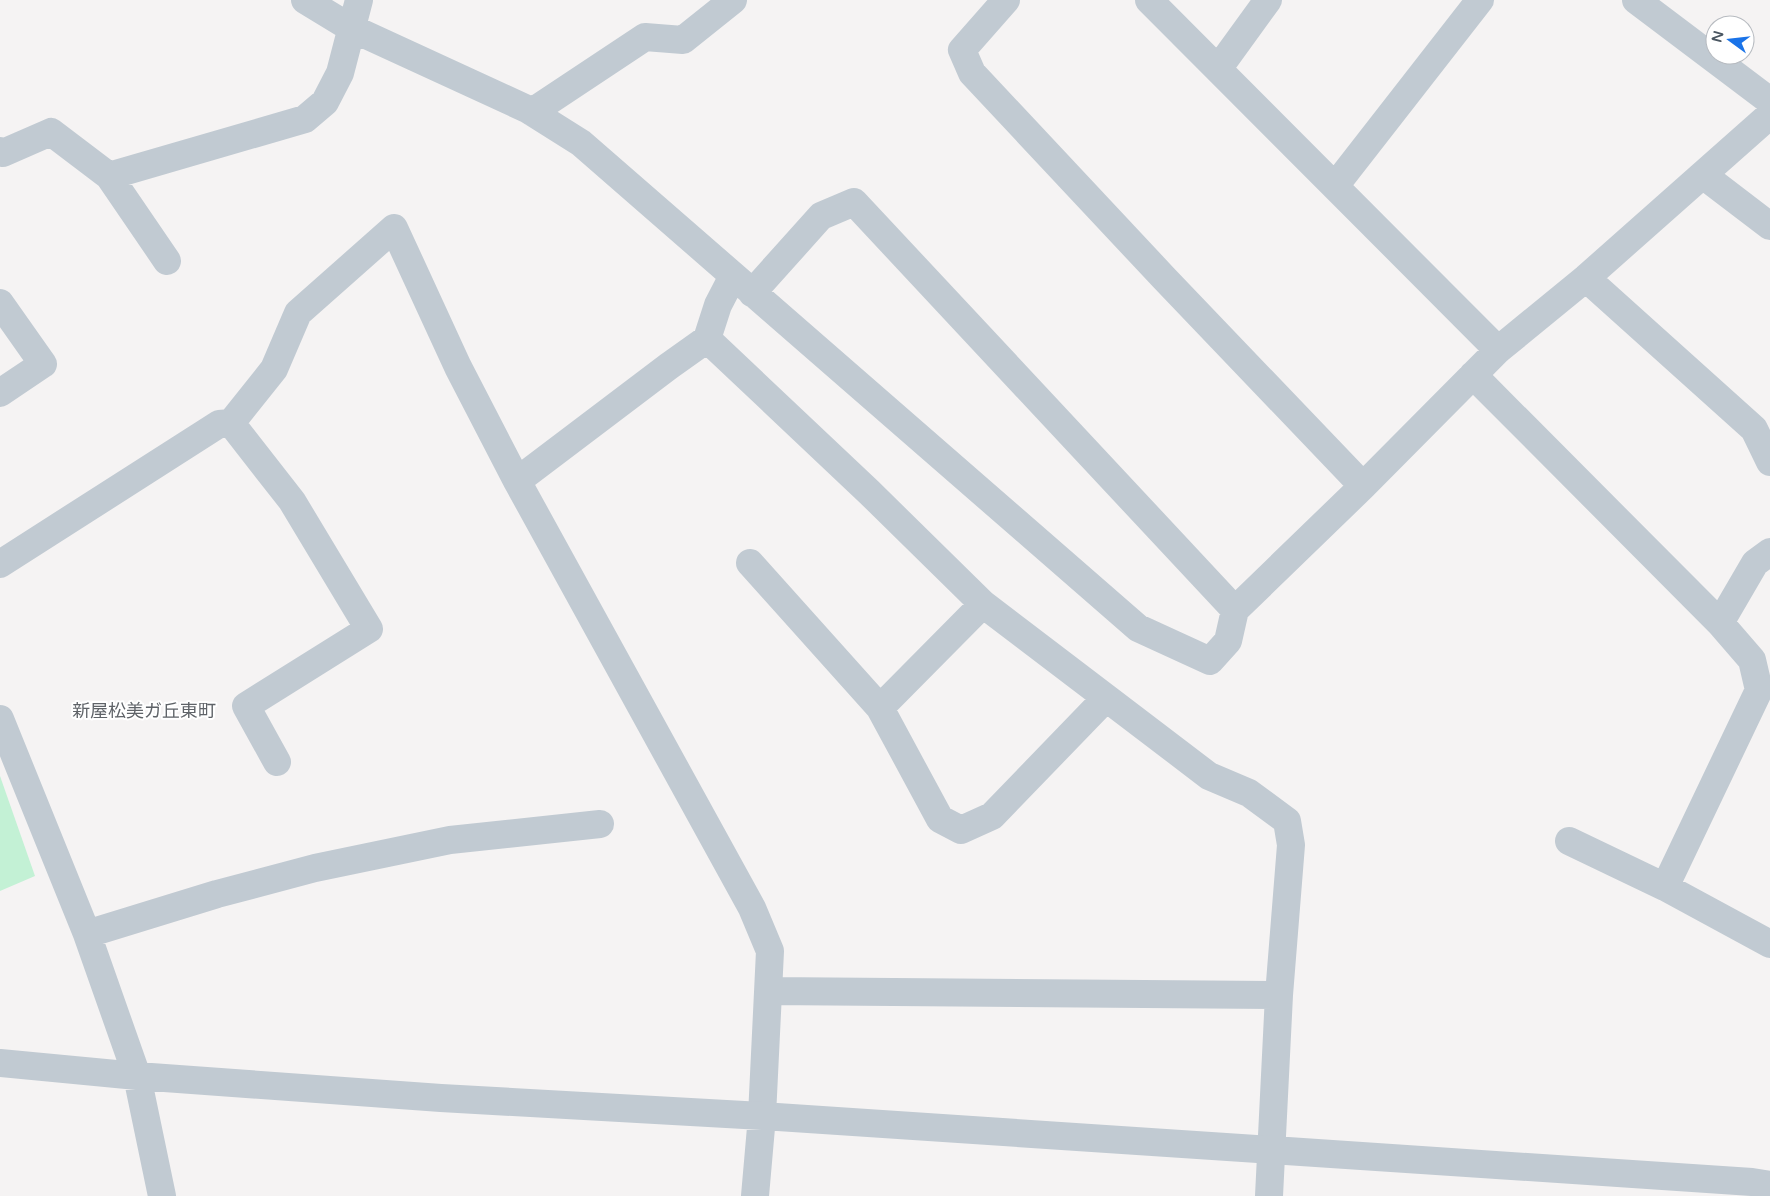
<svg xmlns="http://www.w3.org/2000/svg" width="1770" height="1196" viewBox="0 0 1770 1196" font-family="'Varela Round','Noto Sans JP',sans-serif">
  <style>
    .green { fill: #c3f1d5 }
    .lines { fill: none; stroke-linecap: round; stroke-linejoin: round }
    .minor { stroke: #c1cad2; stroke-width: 28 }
    .labels { text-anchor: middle; stroke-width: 4; stroke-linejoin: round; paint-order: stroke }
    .quarter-label { font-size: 18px; fill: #5f6368; stroke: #fff }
  </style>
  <rect width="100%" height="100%" fill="#f5f3f3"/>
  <path class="green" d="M0,776L35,876L0,891Z"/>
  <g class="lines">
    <path class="minor" d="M305,0L351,28L527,109L581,143L1138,628L1210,661L1228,641L1235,610L1363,486L1498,350L1586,278L1770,115
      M1006,0L962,50L972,73L1164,278L1363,486
      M1149,0L1498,350
      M1636,0L1770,101
      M1218,69L1268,0
      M532,112L645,37L683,40L733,0
      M0,151L3,153L51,132L109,176L305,119L325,102L340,73L359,0
      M1703,175L1770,226
      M109,176L167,261
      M1335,186L1480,0
      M733,276L718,305L707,339L869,492L983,604L1209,776L1249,793L1287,821L1291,845L1279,995L1269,1196
      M1586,278L1754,429L1770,462
      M752,293L821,216L854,202L1235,610
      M0,303L43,364L0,393
      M707,339L669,366L517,481L752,908L770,951L762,1116L755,1196
      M1473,375L1720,623L1752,660L1759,690L1665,887L1770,944
      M231,423L274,369L298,313L394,228L458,367L517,481
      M750,563L880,708L940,819L961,830L992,816L1106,698
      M0,564L219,424L231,423L292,501L369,629L246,706L277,762
      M1720,623L1755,563L1770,552
      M880,708L983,604
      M0,719L87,934L137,1076L162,1196
      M1569,841L1665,887
      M87,934L217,894L315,868L450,840L600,824
      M769,991L1279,995
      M0,1063L137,1076L441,1098L762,1116L1752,1182L1770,1185"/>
  </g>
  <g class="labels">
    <g class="quarter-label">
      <text x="144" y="717">新屋松美ガ丘東町</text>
    </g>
  </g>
  <g transform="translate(1730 40) rotate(285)"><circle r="24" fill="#ffffff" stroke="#b7bbc0"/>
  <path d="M0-4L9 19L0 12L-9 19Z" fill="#1a73e8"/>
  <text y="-8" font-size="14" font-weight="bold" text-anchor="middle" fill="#4a5661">N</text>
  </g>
</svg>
